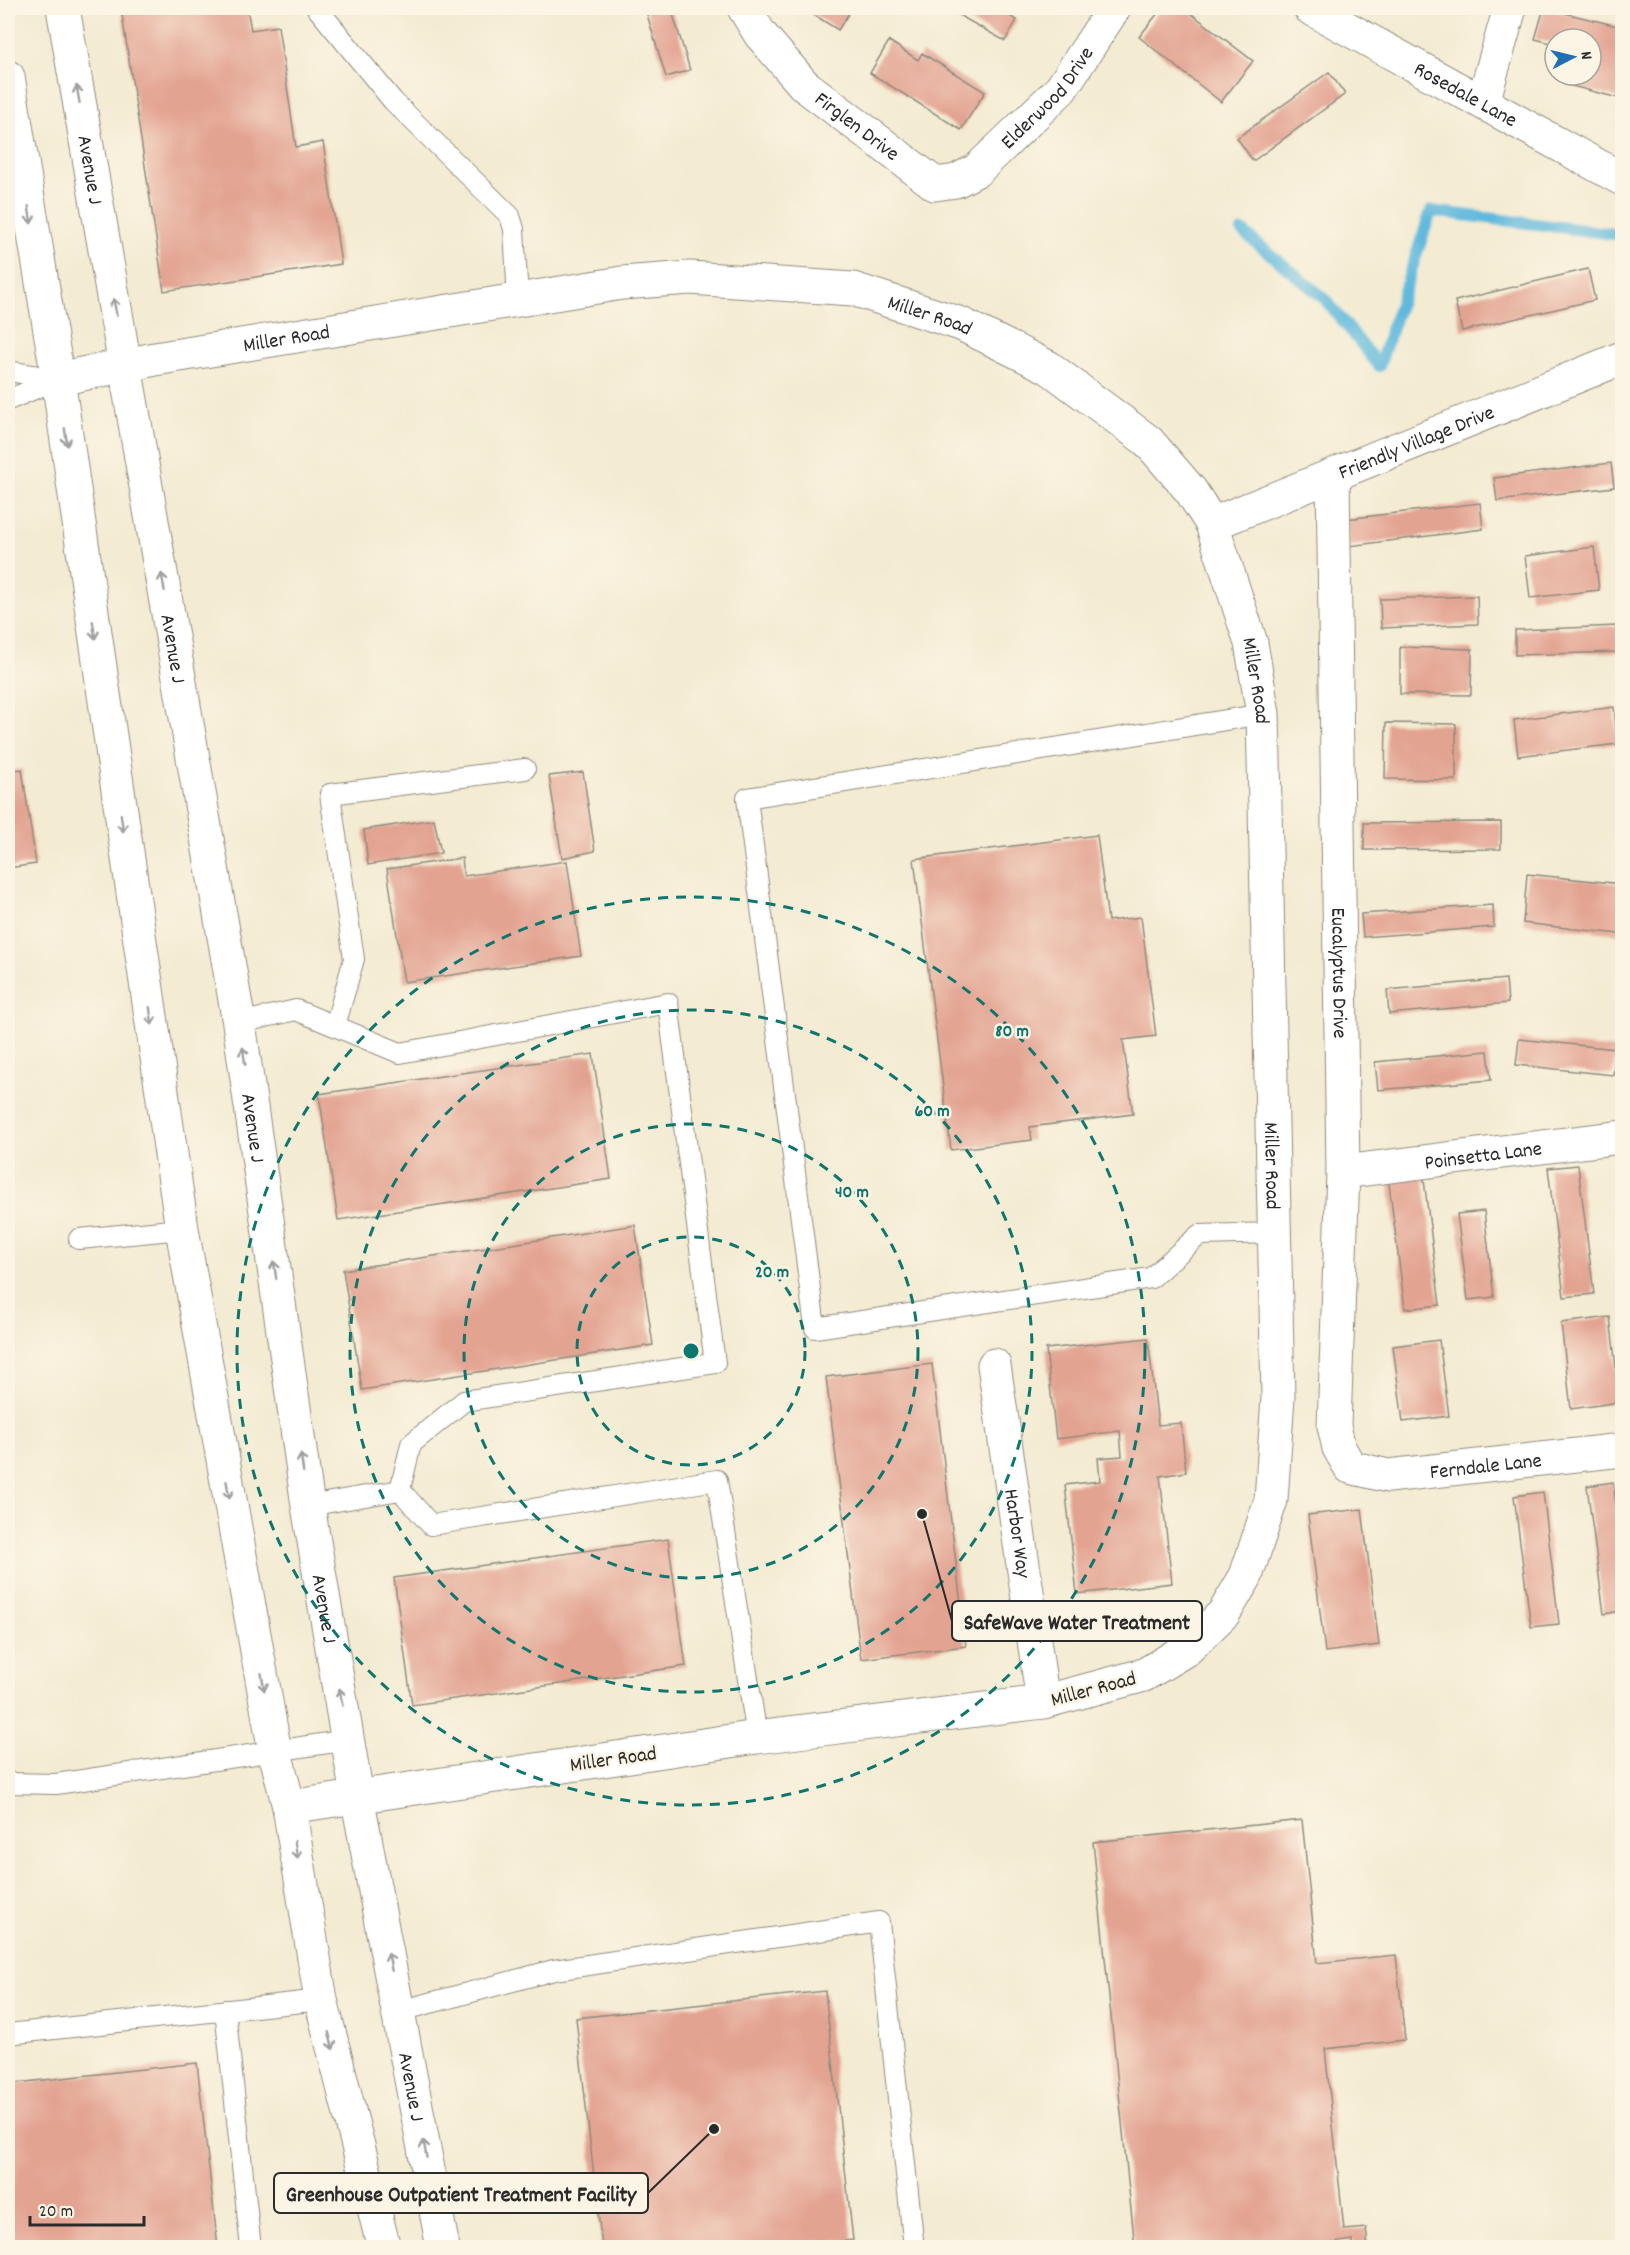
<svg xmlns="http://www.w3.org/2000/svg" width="1630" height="2255" viewBox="0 0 1630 2255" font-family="Dekko,sans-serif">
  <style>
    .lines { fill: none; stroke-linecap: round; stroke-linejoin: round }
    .stream { stroke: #60b9dd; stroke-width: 12 }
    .building { fill: #e3a391 }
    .lane-casing { stroke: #8f8b7e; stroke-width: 22 }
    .street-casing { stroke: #8f8b7e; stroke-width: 35 }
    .secondary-casing { stroke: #8f8b7e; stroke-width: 35 }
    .lane { stroke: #fff; stroke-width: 20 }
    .street { stroke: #fff; stroke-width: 33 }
    .secondary { stroke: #fff; stroke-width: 33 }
    .oneway { stroke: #a0a0a0 }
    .ring { fill: none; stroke: #0f766e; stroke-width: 3; stroke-dasharray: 10 8 }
    .labels { text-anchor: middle; stroke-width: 5; stroke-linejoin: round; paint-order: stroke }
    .street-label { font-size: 21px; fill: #2b2b2b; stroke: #fcf5e5 }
    .centre { fill: #0f766e; stroke: #fcf5e5; stroke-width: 3 }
    .ring-label { font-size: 18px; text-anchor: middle; font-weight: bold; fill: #0f766e; stroke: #fcf5e5; stroke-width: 5; stroke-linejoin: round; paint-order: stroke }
    .leader { fill: none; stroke: #2b2b2b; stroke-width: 2 }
    .callout-dot { fill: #2b2b2b; stroke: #fcf5e5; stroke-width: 2 }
    .callout { fill: #fcf5e5; stroke: #2b2b2b; stroke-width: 2 }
    .callout-label { font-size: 22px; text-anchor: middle; font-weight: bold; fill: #2b2b2b }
  </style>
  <rect width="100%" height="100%" fill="#fcf5e5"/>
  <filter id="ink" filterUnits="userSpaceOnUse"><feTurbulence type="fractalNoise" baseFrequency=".0167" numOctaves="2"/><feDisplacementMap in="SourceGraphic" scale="12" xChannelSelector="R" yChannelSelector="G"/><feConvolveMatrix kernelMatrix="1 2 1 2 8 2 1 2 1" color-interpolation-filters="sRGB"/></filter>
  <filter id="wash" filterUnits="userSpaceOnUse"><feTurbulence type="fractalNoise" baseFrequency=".008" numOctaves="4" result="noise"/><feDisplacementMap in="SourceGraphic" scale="24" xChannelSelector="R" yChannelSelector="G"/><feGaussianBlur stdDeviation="1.35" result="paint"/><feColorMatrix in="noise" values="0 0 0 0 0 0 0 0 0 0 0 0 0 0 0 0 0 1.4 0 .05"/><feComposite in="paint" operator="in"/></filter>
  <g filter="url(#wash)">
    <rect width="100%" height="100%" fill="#f3ebd2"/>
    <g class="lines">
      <path class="stream" d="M1242,231L1325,299L1379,366L1431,211L1622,235"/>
    </g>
    <g id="blocks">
      <path class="building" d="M121,8H247L251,30L278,26L296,147L323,142L341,264L164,291Z
        M645,8H671L690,70L666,77Z
        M803,8H852L838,30Z
        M946,8H995L1017,20L1005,41Z
        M1162,8H1184L1253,61L1221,102L1139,37Z
        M1544,8L1622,27V99L1568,85L1571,75H1591V39H1555V44L1535,39Z
        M889,41L918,60L922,53L985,92L961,130L870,73Z
        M1329,72L1345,94L1253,161L1237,138Z
        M1588,269L1595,300L1462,331L1455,301Z
        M1611,463L1614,487L1497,501L1494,478Z
        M1480,503L1483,529L1349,546L1346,519Z
        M1594,547L1599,590L1530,598L1525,556Z
        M1477,596L1478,624L1381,628L1380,599Z
        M1617,626L1618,652L1515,655V630Z
        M1400,647L1472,649L1471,695L1400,694Z
        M1614,707L1618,744L1518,756L1514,720Z
        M1386,723L1456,724V780L1385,779Z
        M22,769L36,864L8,868V771Z
        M583,772L595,851L562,858L549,776Z
        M434,819L441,853L368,865L364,830Z
        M1501,822V849L1364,850V823Z
        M1097,835L1108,921L1141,917L1156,1036L1123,1040L1133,1114L1030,1127L1032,1140L951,1150L914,859Z
        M462,858L464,876L567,861L581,956L404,982L387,869Z
        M1527,874L1622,884L1619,934L1523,923Z
        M1493,905L1494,927L1363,937L1361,914Z
        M1506,979L1508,1003L1389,1014L1387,990Z
        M1519,1039L1616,1049L1613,1075L1516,1065Z
        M1488,1051L1491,1080L1378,1090L1375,1062Z
        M593,1054L611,1179L338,1220L319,1094Z
        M1578,1165L1594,1294L1564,1297L1548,1168Z
        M1423,1172L1440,1305L1405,1309L1388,1176Z
        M1484,1211L1494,1297L1468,1300L1457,1214Z
        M635,1225L653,1345L362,1390L343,1270Z
        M1610,1317L1620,1402L1571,1409L1561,1323Z
        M1148,1338L1158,1425L1181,1423L1186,1472L1160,1476L1172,1583L1077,1594L1065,1485L1100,1481L1098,1458L1122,1456L1120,1431L1056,1439L1046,1349Z
        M1439,1340L1449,1416L1403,1422L1393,1346Z
        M932,1364L966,1646L861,1659L826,1377Z
        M1613,1482L1622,1551V1611L1604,1614L1587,1486Z
        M1543,1492L1559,1624L1531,1627L1514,1496Z
        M1362,1509L1379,1645L1325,1652L1308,1515Z
        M668,1539L686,1666L412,1705L394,1578Z
        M1302,1820L1317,1963L1396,1955L1405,2040L1325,2049L1344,2230L1366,2228L1368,2248H1353V2240L1298,2248H1135L1093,1842Z
        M825,1991L853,2240L783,2248H602L576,2018Z
        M197,2063L218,2248H8V2084Z"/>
    </g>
  </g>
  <g filter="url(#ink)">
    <use href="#blocks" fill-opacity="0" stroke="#8f8b7e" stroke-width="1.5"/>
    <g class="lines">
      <defs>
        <path id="lane" d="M317,8L393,101L510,216L514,229L518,300
          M8,371L58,379
          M8,400L58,379
          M1263,714L747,798L815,1328L1151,1278L1199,1235L1275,1233
          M239,1023L296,1010L400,1053L668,1003L715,1363L464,1401L411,1444L400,1490L308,1506
          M335,1026L354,959L330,794L525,769
          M79,1239L182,1229
          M400,1490L431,1525L717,1480L757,1737
          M8,1783L56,1784L348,1740
          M225,2010L251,2248
          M400,2011L554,1970L879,1922L914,2248
          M8,2034L321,2000"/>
        <g id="street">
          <path id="s1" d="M744,8L760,34L804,85L935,184L956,181L977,170L1061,89L1114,8"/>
          <path id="s2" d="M1310,8L1622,179"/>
          <path d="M1483,102L1510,8"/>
          <path id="s3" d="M58,379L155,359L622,283L690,278L853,289L961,324L1048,367L1148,441L1191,491L1212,524L1251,643L1263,714L1278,1397L1271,1500L1246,1576L1224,1613L1187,1649L1144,1675L1043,1702L757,1737L289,1807"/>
          <path id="s4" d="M1333,477L1343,1172L1334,1426L1339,1448L1350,1467L1388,1476L1622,1450"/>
          <path id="s5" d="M1212,524L1622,358"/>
          <path id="s6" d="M1343,1172L1622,1137"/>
          <path id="s7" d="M994,1365L1043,1702"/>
        </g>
        <g id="secondary">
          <path id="s8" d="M63,8L239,1023L308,1506L357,1796L443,2248"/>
          <path d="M8,77L58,379L182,1229L275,1752L289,1807L321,2000L384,2248"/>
        </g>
      </defs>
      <use href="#lane" class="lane-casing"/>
      <use href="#street" class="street-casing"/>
      <use href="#secondary" class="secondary-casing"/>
      <use href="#lane" class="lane"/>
      <use href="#street" class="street"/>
      <use href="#secondary" class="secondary"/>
    </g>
    <defs><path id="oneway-shaft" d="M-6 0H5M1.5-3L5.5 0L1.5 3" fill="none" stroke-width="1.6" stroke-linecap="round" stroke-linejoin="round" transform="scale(1.5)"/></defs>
    <g class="oneway">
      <use href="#oneway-shaft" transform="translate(78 94) rotate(-100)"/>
      <use href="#oneway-shaft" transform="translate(30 215) rotate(81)"/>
      <use href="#oneway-shaft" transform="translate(115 307) rotate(-100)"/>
      <use href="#oneway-shaft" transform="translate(66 437) rotate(82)"/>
      <use href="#oneway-shaft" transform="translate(163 582) rotate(-100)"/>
      <use href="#oneway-shaft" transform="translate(94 630) rotate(82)"/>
      <use href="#oneway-shaft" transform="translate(122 823) rotate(82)"/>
      <use href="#oneway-shaft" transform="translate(151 1016) rotate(82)"/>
      <use href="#oneway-shaft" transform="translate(244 1056) rotate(-98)"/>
      <use href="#oneway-shaft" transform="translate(275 1270) rotate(-98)"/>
      <use href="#oneway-shaft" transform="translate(302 1463) rotate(-98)"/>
      <use href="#oneway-shaft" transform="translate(228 1490) rotate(80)"/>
      <use href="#oneway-shaft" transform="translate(263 1682) rotate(80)"/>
      <use href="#oneway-shaft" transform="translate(341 1697) rotate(-100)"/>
      <use href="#oneway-shaft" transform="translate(296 1850) rotate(81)"/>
      <use href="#oneway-shaft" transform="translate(390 1962) rotate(-101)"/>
      <use href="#oneway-shaft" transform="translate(331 2041) rotate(76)"/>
      <use href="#oneway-shaft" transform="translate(425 2149) rotate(-100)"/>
    </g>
  </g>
  <g class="ring">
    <circle cx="691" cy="1351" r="114"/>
    <circle cx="691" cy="1351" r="227"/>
    <circle cx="691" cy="1351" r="341"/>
    <circle cx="691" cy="1351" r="454"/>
  </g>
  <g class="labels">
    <g class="street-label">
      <text dy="7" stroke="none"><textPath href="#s2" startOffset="178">Rosedale Lane</textPath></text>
      <text dy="7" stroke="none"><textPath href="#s1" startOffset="408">Elderwood Drive</textPath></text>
      <text dy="7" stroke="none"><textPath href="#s1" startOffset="165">Firglen Drive</textPath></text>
      <text dy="7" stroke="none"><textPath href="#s8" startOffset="164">Avenue J</textPath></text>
      <text dy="7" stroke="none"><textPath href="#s3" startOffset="885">Miller Road</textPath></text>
      <text dy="7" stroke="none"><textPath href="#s3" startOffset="232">Miller Road</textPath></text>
      <text dy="7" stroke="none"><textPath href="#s5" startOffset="220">Friendly Village Drive</textPath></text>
      <text dy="7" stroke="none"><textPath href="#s8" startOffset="650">Avenue J</textPath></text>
      <text dy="7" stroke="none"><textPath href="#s3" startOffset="1407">Miller Road</textPath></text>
      <text dy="7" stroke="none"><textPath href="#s4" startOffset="496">Eucalyptus Drive</textPath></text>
      <text dy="7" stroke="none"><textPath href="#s8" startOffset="1136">Avenue J</textPath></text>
      <text dy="7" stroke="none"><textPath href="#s6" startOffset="141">Poinsetta Lane</textPath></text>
      <text dy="7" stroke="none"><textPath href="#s3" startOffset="1893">Miller Road</textPath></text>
      <text dy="7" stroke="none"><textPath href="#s4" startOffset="1131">Ferndale Lane</textPath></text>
      <text dy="7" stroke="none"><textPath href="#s7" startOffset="170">Harbor Way</textPath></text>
      <text dy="7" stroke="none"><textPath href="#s8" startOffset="1622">Avenue J</textPath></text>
      <text transform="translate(1093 1688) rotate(-15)" y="7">Miller Road</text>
      <text transform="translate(613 1758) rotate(-8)" y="7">Miller Road</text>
      <text dy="7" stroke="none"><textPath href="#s8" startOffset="2108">Avenue J</textPath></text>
    </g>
  </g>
  <circle cx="691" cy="1351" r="9" class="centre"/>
  <g class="ring-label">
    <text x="1012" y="1036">80 m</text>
    <text x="932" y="1116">60 m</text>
    <text x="852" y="1197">40 m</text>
    <text x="772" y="1277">20 m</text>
  </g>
  <path class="leader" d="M922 1514L952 1621M714 2129L648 2193"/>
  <g class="callout-dot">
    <circle cx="922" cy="1514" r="6"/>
    <circle cx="714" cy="2129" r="6"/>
  </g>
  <g class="callout">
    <rect x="952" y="1601" width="250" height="40" rx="6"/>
    <rect x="274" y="2173" width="374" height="40" rx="6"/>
  </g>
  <g class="callout-label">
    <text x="1077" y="1629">SafeWave Water Treatment</text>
    <text x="461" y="2201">Greenhouse Outpatient Treatment Facility</text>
  </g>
  <rect width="1630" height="2255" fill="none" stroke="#fcf5e5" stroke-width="30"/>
  <g transform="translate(1573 57) rotate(83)"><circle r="28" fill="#fcf5e5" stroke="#a8a49b" stroke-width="1.5"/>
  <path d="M0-4.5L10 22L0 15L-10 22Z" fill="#1f6fb2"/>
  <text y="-9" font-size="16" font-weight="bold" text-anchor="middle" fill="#2b2b2b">N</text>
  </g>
  <path d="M30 2216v9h114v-9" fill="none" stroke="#2b2b2b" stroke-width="3"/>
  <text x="39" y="2216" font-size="18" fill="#2b2b2b" stroke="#fcf5e5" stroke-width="4.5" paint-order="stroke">20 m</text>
</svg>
